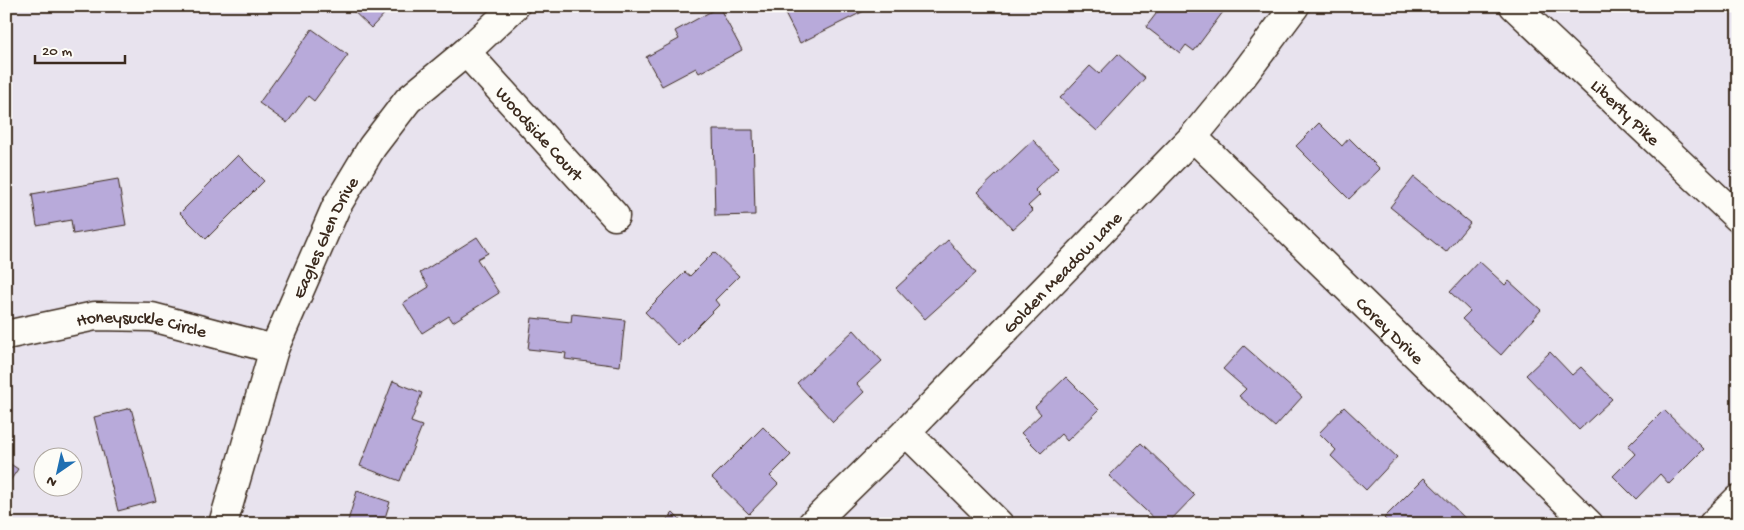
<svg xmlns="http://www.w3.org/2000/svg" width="1744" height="530" viewBox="0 0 1744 530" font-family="'Gochi Hand',sans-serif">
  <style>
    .building { fill: #b8aada; stroke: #3b2a1e }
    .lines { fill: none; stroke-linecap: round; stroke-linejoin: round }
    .minor-casing { stroke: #3b2a1e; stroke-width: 31 }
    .minor { stroke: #fdfcf7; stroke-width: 28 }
    .labels { text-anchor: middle; stroke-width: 4; stroke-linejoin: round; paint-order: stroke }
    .street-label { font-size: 18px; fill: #3b2a1e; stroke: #fdfcf7 }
  </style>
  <rect width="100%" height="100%" fill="#e8e3ee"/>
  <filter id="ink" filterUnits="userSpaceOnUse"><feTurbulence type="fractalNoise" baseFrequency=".02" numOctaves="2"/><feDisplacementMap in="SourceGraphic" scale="10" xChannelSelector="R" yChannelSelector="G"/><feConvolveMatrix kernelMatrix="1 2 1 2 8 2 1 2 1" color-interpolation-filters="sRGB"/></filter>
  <g filter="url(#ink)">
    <path class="building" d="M348,6H392L371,28Z
      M781,6H874L800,43Z
      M1162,6H1215L1223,12L1194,51L1186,45L1180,53L1146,27Z
      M719,7L742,50L699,73L696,68L662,86L646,57L679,39L675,31Z
      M312,29L348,55L314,101L308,96L287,123L259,103Z
      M1118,54L1145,78L1097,131L1060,98L1090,66L1099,74Z
      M1319,123L1342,146L1349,138L1380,169L1349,199L1296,146Z
      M713,130H753L755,215L715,216Z
      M1033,140L1059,167L1035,190L1040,195L1028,206L1033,211L1013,229L978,192Z
      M238,155L264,181L206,239L180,213Z
      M1414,177L1470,223L1446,252L1390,207Z
      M118,179L126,225L73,234L71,220L37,226L32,194Z
      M477,237L488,253L477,259L499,293L453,322L449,316L422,333L403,303L429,287L420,273Z
      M948,240L976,273L925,319L896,288Z
      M714,252L739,276L715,300L719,305L678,346L645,312L685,272L690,276Z
      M1479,261L1505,285L1509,281L1541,310L1501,355L1462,319L1470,311L1450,292Z
      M572,314L625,320L620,366L565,359L566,353L528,349L532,318L571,322Z
      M854,330L882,361L857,384L864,392L833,422L797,383Z
      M1244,346L1302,397L1275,427L1239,396L1246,389L1223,369Z
      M1550,352L1572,375L1581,367L1612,399L1579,430L1526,375Z
      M1066,377L1099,410L1067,441L1061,434L1041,453L1021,433L1041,414L1035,407Z
      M393,381L422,393L411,422L422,426L400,481L360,466Z
      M1344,407L1397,457L1366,490L1331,456L1336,450L1319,433Z
      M131,408L156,501L118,511L94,417Z
      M1664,410L1704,449L1669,484L1660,474L1636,499L1613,476L1635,454L1628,446Z
      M763,427L791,455L770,476L778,484L749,514L712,478Z
      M1141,443L1195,495L1167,524H1160L1109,476Z
      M6,461L18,469L6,487Z
      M1424,478L1471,524H1390L1384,518Z
      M357,491L390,502L383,524H347Z
      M673,513L684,524H662Z"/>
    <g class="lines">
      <defs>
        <g id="minor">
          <path id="s1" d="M1514,6L1738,218"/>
          <path id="s2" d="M466,52L615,216"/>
          <path id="s3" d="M1193,137L1589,524"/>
          <path id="s4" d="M6,335L95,316L152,317L274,349"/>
          <path d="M906,432L999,524"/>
          <path id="s5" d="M223,524L274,349L336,207L372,147L408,100L466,52L515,6"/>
          <path id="s6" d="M812,524L906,432L1193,137L1239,81L1295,6"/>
          <path d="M1713,524L1738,499"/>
        </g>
      </defs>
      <use href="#minor" class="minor-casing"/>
      <use href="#minor" class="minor"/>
    </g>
  </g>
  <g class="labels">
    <g class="street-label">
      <text dy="6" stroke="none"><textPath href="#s1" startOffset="154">Liberty Pike</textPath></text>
      <text dy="6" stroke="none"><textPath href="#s2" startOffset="110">Woodside Court</textPath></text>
      <text dy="6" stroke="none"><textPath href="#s5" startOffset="305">Eagles Glen Drive</textPath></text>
      <text dy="6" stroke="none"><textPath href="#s6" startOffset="355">Golden Meadow Lane</textPath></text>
      <text dy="6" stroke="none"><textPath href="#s4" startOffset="138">Honeysuckle Circle</textPath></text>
      <text dy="6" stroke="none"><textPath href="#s3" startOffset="276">Corey Drive</textPath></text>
    </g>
  </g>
  <rect width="1744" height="530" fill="none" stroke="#fdfcf7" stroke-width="25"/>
  <rect x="12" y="12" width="1719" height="505" fill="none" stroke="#3b2a1e" stroke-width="2" filter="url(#ink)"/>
  <g transform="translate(58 472) rotate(214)"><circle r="24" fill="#fdfcf7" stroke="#afa8a0"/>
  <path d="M0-4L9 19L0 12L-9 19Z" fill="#1f6fb2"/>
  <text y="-8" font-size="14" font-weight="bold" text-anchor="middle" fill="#3b2a1e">N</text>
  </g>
  <path d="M35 55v8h90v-8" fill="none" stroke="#3b2a1e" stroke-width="2.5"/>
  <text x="42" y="55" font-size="15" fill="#3b2a1e" stroke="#fdfcf7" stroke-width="4" paint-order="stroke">20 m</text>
</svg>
